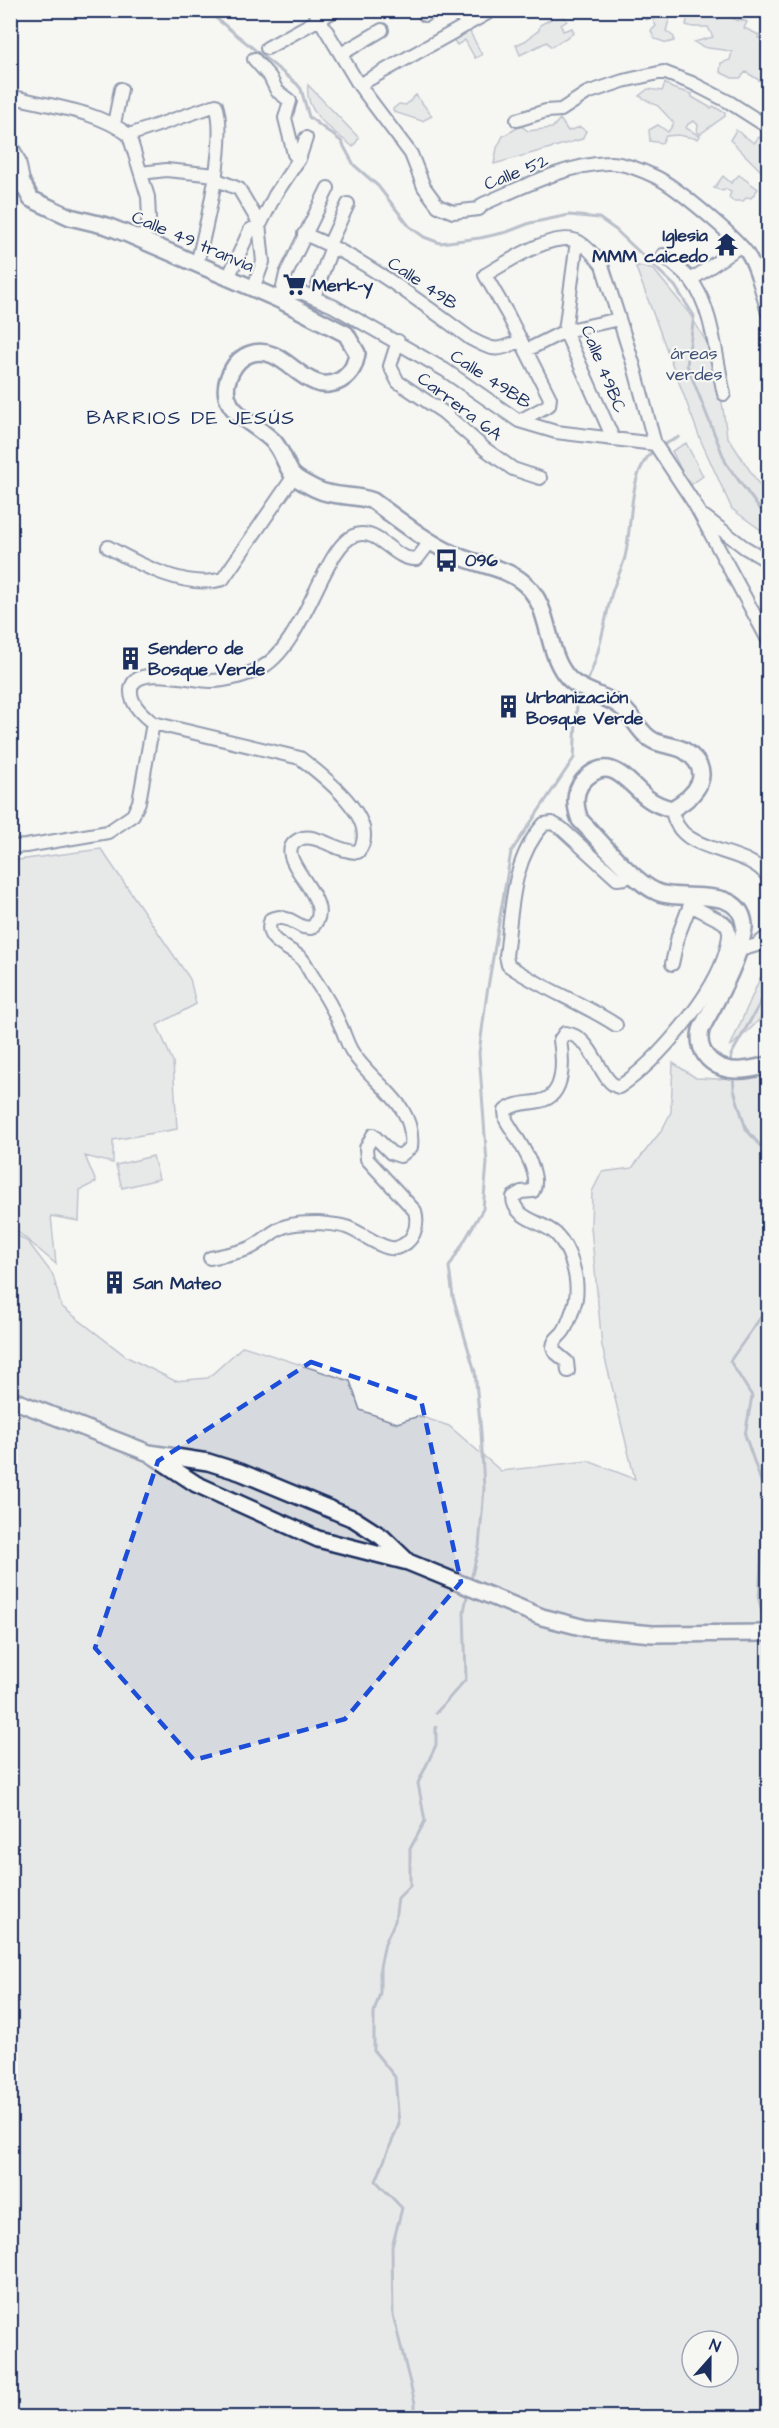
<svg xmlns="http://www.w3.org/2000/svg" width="779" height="2428" viewBox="0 0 779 2428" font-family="'Architects Daughter',sans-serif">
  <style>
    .green { fill: #d6d9dd; stroke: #78849e; stroke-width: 1.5; fill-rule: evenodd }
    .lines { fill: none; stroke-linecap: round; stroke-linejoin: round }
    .stream { stroke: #717e99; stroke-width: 3 }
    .minor-casing { stroke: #1b2f5e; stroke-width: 16 }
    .major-casing { stroke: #1b2f5e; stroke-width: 20 }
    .minor { stroke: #f6f6f2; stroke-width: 12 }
    .major { stroke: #f6f6f2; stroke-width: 15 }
    .marked { fill: none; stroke: #1d4ed8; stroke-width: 4.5; stroke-dasharray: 12 8; stroke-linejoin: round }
    .labels { text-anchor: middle; stroke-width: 4.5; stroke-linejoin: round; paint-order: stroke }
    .street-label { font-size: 18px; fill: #1b2f5e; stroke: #f6f6f2 }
    .poi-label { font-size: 18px; font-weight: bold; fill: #1b2f5e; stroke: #f6f6f2; text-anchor: start }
    .park-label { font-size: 18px; fill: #405177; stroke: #f6f6f2 }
    .neighbourhood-label { font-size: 20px; letter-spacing: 1.5px; fill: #1b2f5e; stroke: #f6f6f2 }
  </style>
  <rect width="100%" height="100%" fill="#f6f6f2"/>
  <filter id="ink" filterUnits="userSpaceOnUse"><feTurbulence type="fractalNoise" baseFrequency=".0167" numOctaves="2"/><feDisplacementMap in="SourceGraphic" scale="12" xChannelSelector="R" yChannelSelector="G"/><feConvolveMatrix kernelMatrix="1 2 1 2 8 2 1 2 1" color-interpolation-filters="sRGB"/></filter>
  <g filter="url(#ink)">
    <path class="green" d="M646,10L663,11L671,13L666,31L674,37V41L667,43L655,39L651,31L656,26L652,17L646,20L642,14Z
      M689,10L711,11L713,12L711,16L718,19L723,13L738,21L739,19L747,22L744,28L759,35L758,38L768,40V86L746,72L740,78H732L720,72L721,63L730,60L732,52C719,47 706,51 694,42L713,37L708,27H693L686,25Z
      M547,11H563L562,13L567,21L561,25L563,31L572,28L574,33L551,47L547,42L520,55L516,45L525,41L539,30L540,25L551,19Z
      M469,30L482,55L475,58L465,40L457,45L453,39Z
      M665,83L672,88L692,94V97L711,108L713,106L725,113V116L700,134L697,131L698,125L694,121L688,124L686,128L700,136L698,139L678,135L666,136L662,143L650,141L649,130L658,125L668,132L674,123L658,106L639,96L648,89L662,91Z
      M308,85L359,138L353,147C333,130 304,114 308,85Z
      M416,95L432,116L422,121L394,112L393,109L399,104L406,105Z
      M560,119L568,131L580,127L586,131L582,139L494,164L497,148L503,136L521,126L528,131L552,128Z
      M736,130L754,143L759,137L768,145V178L730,140Z
      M739,175L758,189L751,198L747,197L743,201H733L729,198L731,192L726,189L723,191L714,188L723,176L731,183Z
      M635,265L654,270L689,313L715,356L727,436L768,498V535L732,509L701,441Z
      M686,443L703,476L689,486L672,451Z
      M101,849L190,979L196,1004L157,1025L173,1062L177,1129L113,1140V1163L85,1156L96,1182L80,1190L79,1221L51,1216L56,1264L11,1226V861Z
      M768,960C769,1015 771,1011 730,1047Z
      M673,1063L696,1078L718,1079L754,1074L768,1077V2417H11L10,1230L29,1243L53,1275L61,1306L127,1357L175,1381L208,1378L243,1346L350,1381L360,1410L397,1423L419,1416L449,1426L501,1471L588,1461L635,1479L602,1346L591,1227L592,1192L602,1172L632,1168L662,1130L671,1112ZM692,2341H728V2377H692Z
      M153,1156L159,1179L122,1188L116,1165Z"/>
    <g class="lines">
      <path class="stream" d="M206,10L297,84L301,89L309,117L341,141L354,165L378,186L409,226L424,237L440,243L480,238L507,232L530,223L569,215L599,218L616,230L675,286L694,316L687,365L726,463L759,508L768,514
        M661,446L679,437
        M586,684C599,656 603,630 610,600C613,585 621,572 625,557C633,524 627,472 655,449
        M732,1065L731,1055L768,989
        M733,1074L734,1090L746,1129L768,1155
        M470,1583L479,1547L484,1489L481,1432L475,1372L453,1297L449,1267L483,1209L487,1163L479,1053L487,993L511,852L574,758L577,703L580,696
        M766,1629L759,1600L765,1493L745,1435L752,1396L730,1361L768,1307
        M436,1713L466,1679L464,1611L468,1592
        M415,2418V2403L393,2315L392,2247L402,2208L376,2181L399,2124L395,2077L374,2051V2012L380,1993V1967L385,1943L395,1921L398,1898L410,1886V1849L425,1821L418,1783L436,1745V1727"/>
      <defs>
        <path id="minor" d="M314,10L359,85L411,154L424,187L438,206L453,212L479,209L483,204C520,188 568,164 608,163C622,162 644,171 656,177C675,186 735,236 747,253C757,268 763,296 768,313
          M458,10L467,25
          M425,15L434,10
          M267,48L336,10
          M341,54L382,30
          M254,59L270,77L277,91L290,101L285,118L294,154L299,159
          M359,85L493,10
          M10,96C51,107 94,109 129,135L216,105C228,139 206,227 197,264
          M517,120L546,111L561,110L587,93L623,81L663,72L692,83L729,102L768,127
          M114,124L121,89
          M129,135L148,197L149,218L143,241
          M10,142L19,161L23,181
          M141,173L166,170L216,175
          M215,179L239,189L259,223L263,262L253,289
          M304,234C364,258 419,301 471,339C494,351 498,352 521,340
          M577,241L565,331L613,438
          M329,245L348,204
          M663,255C672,263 683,271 691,280C713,308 716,360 724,394
          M228,278L250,230L261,223L275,195L299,159L306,138
          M691,280L740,246
          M314,297L332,246
          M280,300L291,293H303L333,306L445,370L519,421L556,432L655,444L694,503L768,640
          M280,300L286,274L328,188
          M398,341L390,366L398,382L443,412L485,449L513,469L540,478
          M527,350L565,331L619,319
          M519,421L549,405L550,398L508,315L485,275C506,263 555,229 579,242C589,248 596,257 602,265L634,366L655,444
          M705,517L744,547L768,561
          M108,547C138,564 187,590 223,579L294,476
          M672,809C677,857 746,844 768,877
          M10,847L26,846L108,832L133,815L139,802L153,723
          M740,950L757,945L768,936
          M672,964L678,936L690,905
          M616,1025C581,1002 542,989 508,965L506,956C512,911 511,860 544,824L552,823L561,828L617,879L626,878L631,872
          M210,1258C223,1255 238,1253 250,1248C261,1243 268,1235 277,1230C289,1223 305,1223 318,1223C327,1224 337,1224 346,1227C360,1231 383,1251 396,1248C414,1243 419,1226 415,1211L367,1159L366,1148L373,1135L391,1153L400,1156L411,1147C416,1102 371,1084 351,1050C347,1043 345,1036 342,1029C334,1010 324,993 313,977C309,971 306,963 301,958C288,946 262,941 271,919L279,917L290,920L303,927L311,928C343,901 264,856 300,839C315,832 339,853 358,852C383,821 322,775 300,758L153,723C143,715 130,704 131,690C133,663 194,681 210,681C225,681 245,676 259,669C305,647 324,543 356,535C380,528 393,561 417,559L430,542
          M568,1371L567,1362L555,1352L553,1347C554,1339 558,1338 563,1332C567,1327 575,1305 576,1298C579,1278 570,1248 556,1234C542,1221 513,1219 513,1197L521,1192L533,1191C543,1173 515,1136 506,1120L505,1111C515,1102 528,1104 540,1101C566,1096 563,1059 560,1040L565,1033C595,1036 599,1083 619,1087C657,1062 714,995 726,951C728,940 733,930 723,922L690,905L693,897"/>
        <path id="major" d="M10,168L18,175L31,199L70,217L107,226L130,235L280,300L346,334L357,353C355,365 352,373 341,380C334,384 323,386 315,382C293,374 277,345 250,354C241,357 235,364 231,372C212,410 254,421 274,442C282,451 285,464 292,474C297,480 308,485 316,489C334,498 355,494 373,501C399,520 425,541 453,554C476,565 505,566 525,584C551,607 545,647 565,674C577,691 603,694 620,706C633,715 640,735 654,741C664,746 676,745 685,751C716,772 697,795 672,809C663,807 655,804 647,798C627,782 610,752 583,781C573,793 575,807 580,820C600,840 633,882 657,892C682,903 739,884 744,924C745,928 743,934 742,938C737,961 725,984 714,1005C710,1013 704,1022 701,1030C698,1042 702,1054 712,1062C728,1075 750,1070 768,1065
          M10,1399L149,1453L208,1462L240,1472L354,1519L382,1537L406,1560
          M149,1453L196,1484L318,1539L408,1562L542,1617L585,1628L653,1634L768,1633"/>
      </defs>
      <use href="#minor" class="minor-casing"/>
      <use href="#major" class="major-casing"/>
      <use href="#minor" class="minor"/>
      <use href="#major" class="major"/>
    </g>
  </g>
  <path d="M0 0H779V2428H0ZM311,1362L421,1400L461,1582L345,1719L194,1760L95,1648L158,1461Z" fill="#f6f6f2" fill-opacity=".55" fill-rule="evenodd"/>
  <path class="marked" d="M311,1362L421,1400L461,1582L345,1719L194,1760L95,1648L158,1461Z"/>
  <defs>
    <symbol id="temple-bare" viewBox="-9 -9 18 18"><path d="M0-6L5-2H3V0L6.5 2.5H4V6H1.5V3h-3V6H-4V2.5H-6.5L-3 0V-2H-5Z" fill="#1b2f5e" stroke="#f6f6f2" stroke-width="2.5" paint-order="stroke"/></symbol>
    <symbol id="supermarket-bare" viewBox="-9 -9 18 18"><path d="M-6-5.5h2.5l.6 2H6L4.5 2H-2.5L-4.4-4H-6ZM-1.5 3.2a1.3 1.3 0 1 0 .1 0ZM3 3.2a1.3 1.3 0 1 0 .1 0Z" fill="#1b2f5e" stroke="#f6f6f2" stroke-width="2.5" paint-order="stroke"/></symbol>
    <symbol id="bus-bare" viewBox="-9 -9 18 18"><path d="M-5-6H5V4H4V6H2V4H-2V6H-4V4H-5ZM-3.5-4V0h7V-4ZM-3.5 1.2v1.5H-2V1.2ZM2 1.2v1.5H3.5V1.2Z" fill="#1b2f5e" stroke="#f6f6f2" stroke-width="2.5" paint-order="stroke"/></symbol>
    <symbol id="building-bare" viewBox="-9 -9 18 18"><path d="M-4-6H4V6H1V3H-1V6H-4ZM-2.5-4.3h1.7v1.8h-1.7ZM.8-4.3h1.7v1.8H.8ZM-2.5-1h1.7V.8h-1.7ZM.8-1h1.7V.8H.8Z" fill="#1b2f5e" stroke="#f6f6f2" stroke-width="2.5" paint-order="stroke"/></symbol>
  </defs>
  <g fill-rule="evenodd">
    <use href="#temple-bare" x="710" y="228" width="33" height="33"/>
    <use href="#supermarket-bare" x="278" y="268" width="33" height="33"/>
    <use href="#bus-bare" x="430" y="544" width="33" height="33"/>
    <use href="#building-bare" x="114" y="642" width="33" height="33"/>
    <use href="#building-bare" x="492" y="690" width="33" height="33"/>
    <use href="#building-bare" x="98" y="1266" width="33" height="33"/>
  </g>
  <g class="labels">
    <g class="street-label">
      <text transform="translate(516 172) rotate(-22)" y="6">Calle 52</text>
      <text transform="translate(193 241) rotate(23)" y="6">Calle 49 tranvia</text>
      <text transform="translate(423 283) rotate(34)" y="6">Calle 49B</text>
      <text transform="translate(604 369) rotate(68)" y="6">Calle 49BC</text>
      <text transform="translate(491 379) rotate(33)" y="6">Calle 49BB</text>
      <text transform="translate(460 406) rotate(37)" y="6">Carrera 6A</text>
    </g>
    <g class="poi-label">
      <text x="708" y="241" text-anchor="end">Iglesia<tspan x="708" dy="21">MMM caicedo</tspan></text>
      <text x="312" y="291">Merk-y</text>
      <text x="465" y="566">096</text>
      <text x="148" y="654">Sendero de<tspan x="148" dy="21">Bosque Verde</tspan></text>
      <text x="526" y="703">Urbanización<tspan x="526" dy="21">Bosque Verde</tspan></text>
      <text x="133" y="1289">San Mateo</text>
    </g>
    <g class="park-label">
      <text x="694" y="359">áreas<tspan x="694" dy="21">verdes</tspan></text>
    </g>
    <g class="neighbourhood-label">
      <text x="191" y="424">BARRIOS DE JESÚS</text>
    </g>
  </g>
  <rect width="779" height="2428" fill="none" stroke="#f6f6f2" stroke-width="36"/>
  <rect x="18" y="18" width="743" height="2392" fill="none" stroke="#1b2f5e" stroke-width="2" filter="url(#ink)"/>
  <g transform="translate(710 2359) rotate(21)"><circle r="28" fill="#f6f6f2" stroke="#9ea6b7" stroke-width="1.5"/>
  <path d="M0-4.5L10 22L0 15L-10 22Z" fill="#1b2f5e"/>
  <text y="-9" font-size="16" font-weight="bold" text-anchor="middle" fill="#1b2f5e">N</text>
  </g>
</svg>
